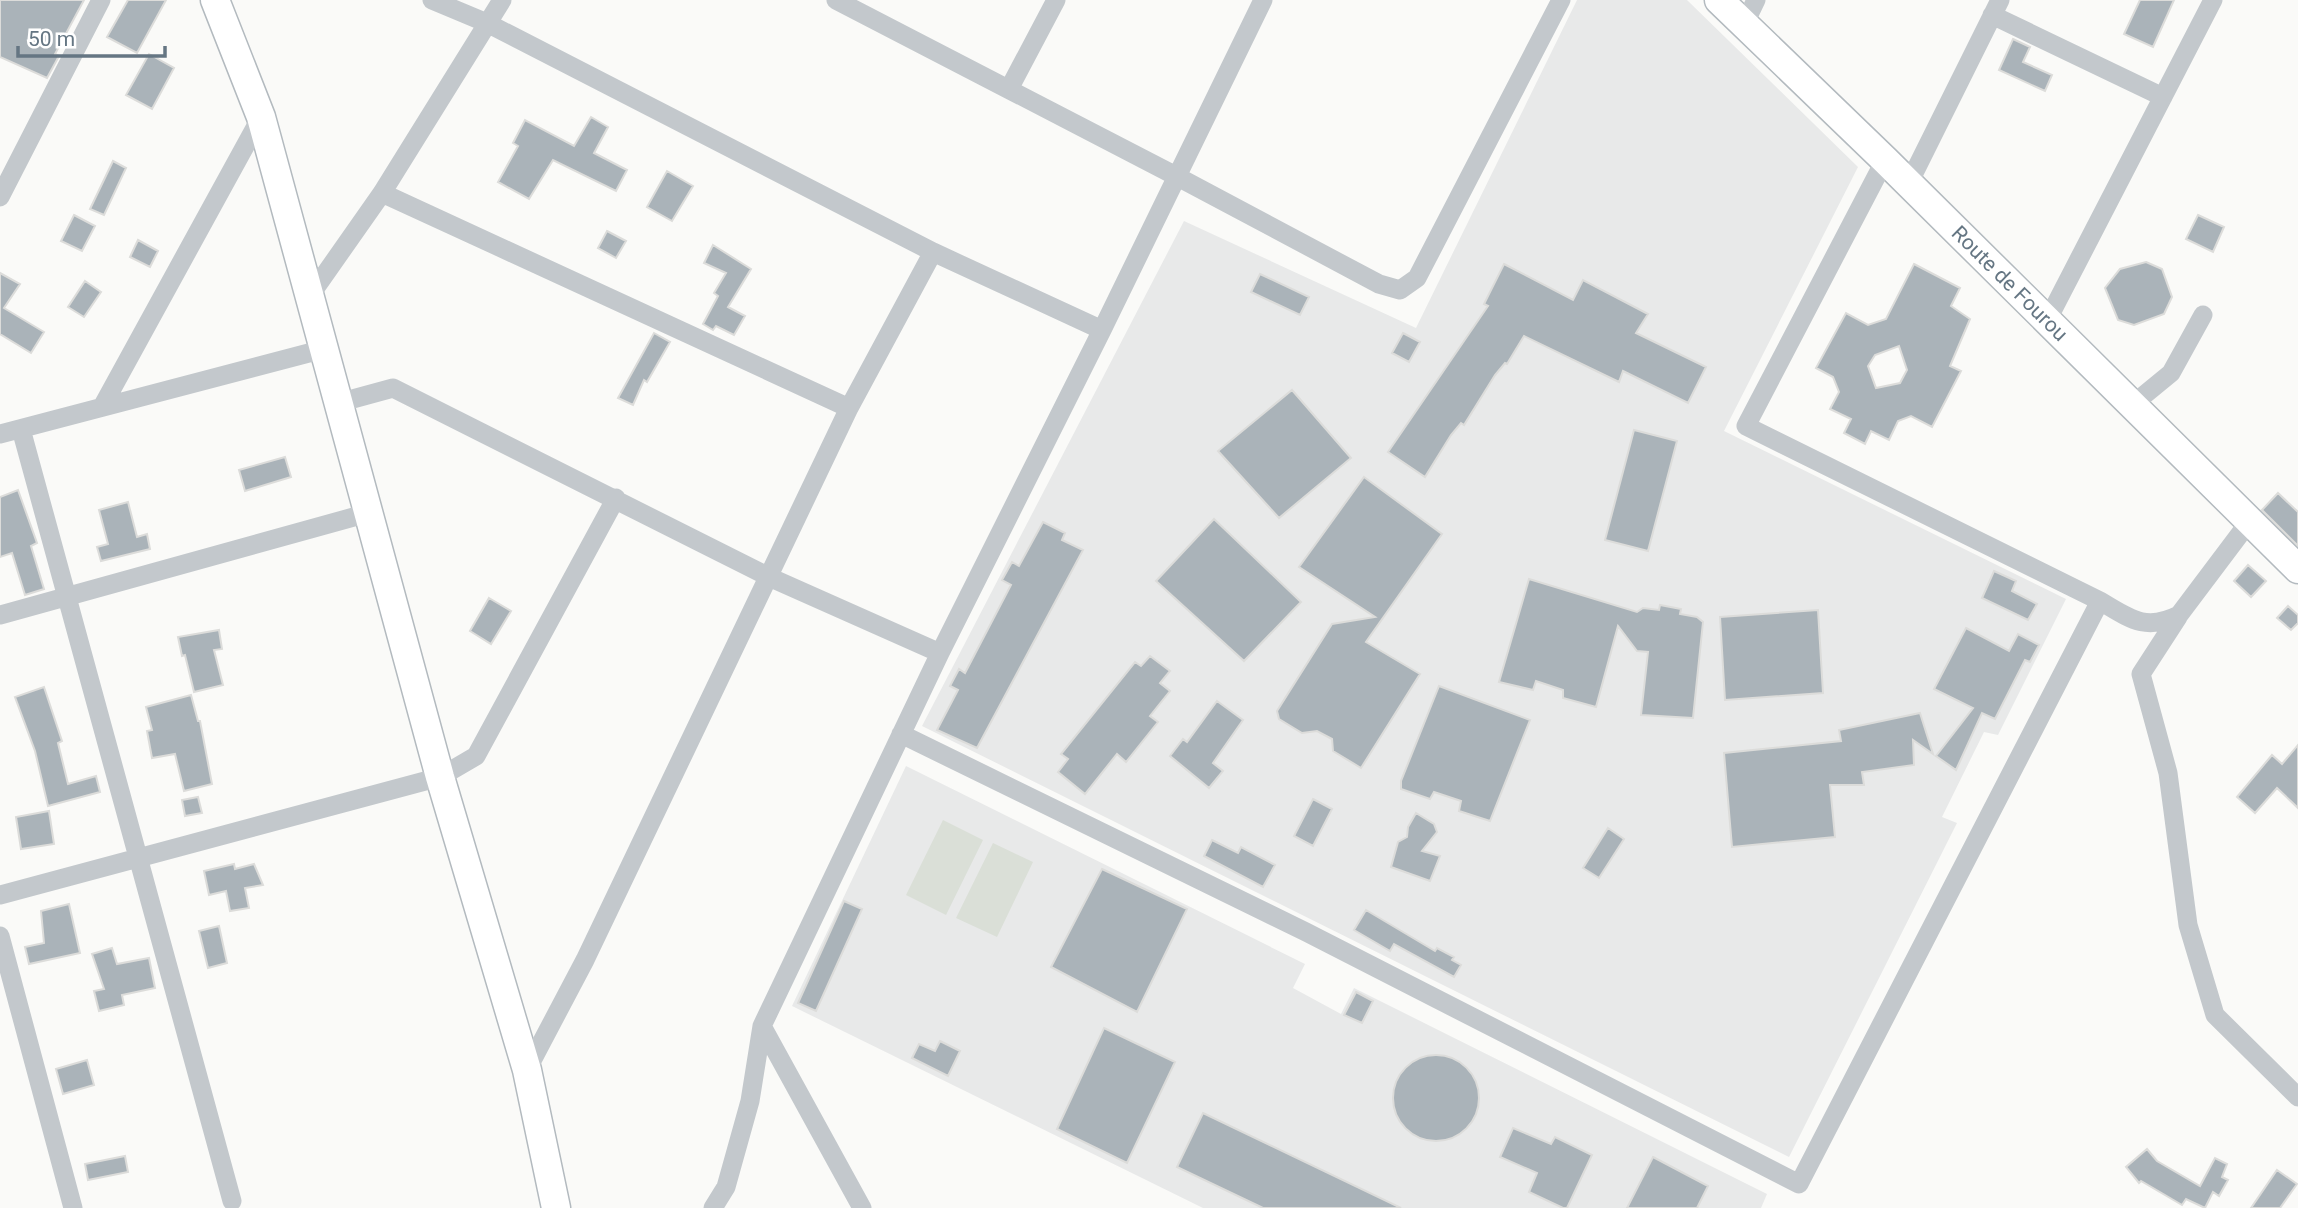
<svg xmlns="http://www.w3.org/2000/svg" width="2298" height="1208" viewBox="0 0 2298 1208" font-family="Roboto,sans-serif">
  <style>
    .built { fill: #e8e9e9 }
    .pitch { fill: #dadfd7 }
    .building { fill: #aab3b9; stroke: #dcdcda; stroke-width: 2; fill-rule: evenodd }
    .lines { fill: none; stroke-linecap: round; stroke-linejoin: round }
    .secondary-casing { stroke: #b3babf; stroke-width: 31 }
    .street { stroke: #c3c8cc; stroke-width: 19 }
    .secondary { stroke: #fff; stroke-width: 28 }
    .labels { text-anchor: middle; stroke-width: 7; stroke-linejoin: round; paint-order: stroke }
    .street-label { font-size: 21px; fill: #657683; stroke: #fff }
  </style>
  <rect width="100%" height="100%" fill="#fafaf8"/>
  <path class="built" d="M1577,0H1687L1858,167L1724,431L2066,599L1998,735L1984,732L1942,817L1957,823L1789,1157L922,726L1184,221L1416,328Z
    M906,766L1305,964L1293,988L1341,1014L1354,988L1767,1194L1761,1208H1203L792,1006Z"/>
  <path class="pitch" d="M943,820L983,840L946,915L906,895Z
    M993,843L1033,862L997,937L956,918Z"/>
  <path class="building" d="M0,0H84L55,54L59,56L47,78L0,57Z
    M128,0H166L137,53L107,37Z
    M2140,0H2174L2153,47L2124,34Z
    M2013,39L2030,47L2023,62L2052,75L2045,91L1999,70Z
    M149,54L174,68L152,109L126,95Z
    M591,117L608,127L594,153L627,170L616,191L553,160L529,199L498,182L518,146L513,143L525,120L574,146Z
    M113,161L126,168L104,215L90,209Z
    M667,171L693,186L672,221L647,207Z
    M74,215L95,226L82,251L61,241Z
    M2198,215L2224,227L2213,252L2186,239Z
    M607,231L626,241L616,258L598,248Z
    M138,240L158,251L150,267L130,257Z
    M713,245L751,269L728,307L745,316L734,335L716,326L713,330L703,324L718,296L714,293L726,273L704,263Z
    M2146,262L2162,269L2172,297L2164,314L2134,325L2118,320L2105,288L2120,269Z
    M1504,264L1573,300L1583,280L1648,314L1636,333L1706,367L1688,403L1623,371L1619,382L1524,336L1507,364L1505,363L1495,375L1464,425L1461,423L1451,435L1425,477L1388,452L1488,306L1484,304Z
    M1914,264L1960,288L1951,306L1970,319L1950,366L1961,371L1932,427L1911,416L1898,421L1889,440L1871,431L1865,444L1844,433L1851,419L1830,409L1839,392L1833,377L1816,368L1846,313L1868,325L1886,319ZM1899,346L1907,370L1900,383L1876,388L1868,366L1875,355Z
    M0,273L20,284L4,308L44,332L31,353L0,334Z
    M1260,274L1309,297L1300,315L1251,292Z
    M85,281L101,292L84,317L68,307Z
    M654,333L670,342L647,382L644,380L633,405L618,398Z
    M1403,333L1420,342L1409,362L1392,353Z
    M1292,390L1351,458L1279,518L1218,451Z
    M1634,430L1677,441L1648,551L1605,540Z
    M285,457L291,477L245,491L239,470Z
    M1364,477L1442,534L1366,642L1420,674L1361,768L1333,751L1332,739L1317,731L1302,733L1279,719L1277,711L1332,624L1375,617L1299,567Z
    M18,490L37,543L31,546L44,589L25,595L12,553L0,557V497Z
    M2278,493L2298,512V546L2262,510Z
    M128,502L137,537L147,534L150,549L101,561L97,547L108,544L99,510Z
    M1214,519L1301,602L1244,661L1156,581Z
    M1043,522L1065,533L1062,540L1083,550L977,748L937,730L958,690L950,686L959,669L965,673L1011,585L1002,580L1012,562L1019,566Z
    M2248,565L2266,581L2251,597L2234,581Z
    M1994,571L2016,581L2012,591L2037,604L2028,620L1982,598Z
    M1529,579L1637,612L1643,608L1659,610L1660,605L1681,609L1680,614L1697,617L1703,622L1693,718L1641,715L1648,652L1637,651L1618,626L1596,707L1563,698V690L1536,681L1533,690L1499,682Z
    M489,598L511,611L491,644L470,631Z
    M2288,606L2298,615V623L2291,630L2277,618Z
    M1818,610L1823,693L1725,700L1720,617Z
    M1966,628L2009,651L2018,634L2039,645L2030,662L2025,660L1995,719L1982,713L1956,770L1936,756L1973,708L1934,689Z
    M219,630L222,649L214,650L223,685L194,692L185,655L182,656L178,637Z
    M1150,656L1170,671L1160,683L1170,691L1150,716L1158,722L1126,762L1117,754L1085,794L1058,772L1068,759L1061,754L1135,662L1141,666Z
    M1439,686L1530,720L1490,821L1459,811L1461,801L1434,792L1430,799L1401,789V781Z
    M44,687L62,741L58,743L68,784L96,776L100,792L48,806L35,751L15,697Z
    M191,695L198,721H200L212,784L184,791L175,754L152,758L147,731L152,730L146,707Z
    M1217,701L1243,720L1213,763L1223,771L1209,788L1170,756L1183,739L1187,742Z
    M1920,713L1933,754L1913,740L1914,765L1862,772L1864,785H1830L1835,837L1732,847L1724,753L1841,741L1839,730Z
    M2298,745V808L2277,788L2255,813L2237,797L2272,755L2282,764Z
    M198,797L202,813L185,816L182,800Z
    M1313,799L1332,809L1313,846L1294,836Z
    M49,811L54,844L21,849L16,817Z
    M1416,813L1434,824L1437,832L1422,851L1440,856L1430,881L1391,867L1398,842L1407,837L1408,827Z
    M1608,828L1624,839L1599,878L1583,868Z
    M1212,840L1238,853L1241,847L1275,865L1263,887L1204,856Z
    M234,864L235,869L254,864L263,885L245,888L249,908L230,911L226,891L209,895L204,871Z
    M1102,869L1187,909L1137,1012L1051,967Z
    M844,901L862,909L816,1011L798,1003Z
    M69,904L80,953L29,964L25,947L44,943L41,911Z
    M1366,910L1435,951L1437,948L1454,957L1452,960L1461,965L1454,977L1394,944L1390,951L1354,930Z
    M219,926L227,963L208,968L199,931Z
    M112,948L117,964L149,958L155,988L122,995L124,1005L99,1011L94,991L104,989L92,954Z
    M1356,992L1373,1001L1362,1023L1344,1015Z
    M1104,1028L1175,1062L1127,1163L1057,1129Z
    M940,1041L960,1051L948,1076L912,1058L919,1044L935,1051Z
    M1393 1098a43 43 0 1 1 86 0a43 43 0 1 1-86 0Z
    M87,1060L94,1085L63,1094L56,1069Z
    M1203,1113L1401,1208H1263L1177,1167Z
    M1513,1128L1551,1144L1555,1137L1592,1155L1567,1208H1563L1529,1192L1537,1173L1500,1157Z
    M2147,1149L2157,1161L2200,1186L2215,1158L2227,1164L2222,1177L2228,1180L2219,1196L2213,1192L2205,1208L2186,1199L2182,1205L2141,1181L2139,1183L2126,1167Z
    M125,1156L128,1172L88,1180L85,1164Z
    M1653,1157L1708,1186L1697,1208H1627Z
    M2277,1170L2297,1184L2280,1208H2251Z"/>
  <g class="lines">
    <defs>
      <g id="secondary">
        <path d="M215,0L261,117L440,777L527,1070L556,1208"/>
        <path id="s1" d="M1719,0L1885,160L2298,569"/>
      </g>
    </defs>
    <use href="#secondary" class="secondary-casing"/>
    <path class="street" d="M432,0L487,23L933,252L1102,330
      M836,0L1176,176L1379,284L1400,290L1417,278L1561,0
      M1992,15L2163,97
      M1744,25L1756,0
      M1009,89L1056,0
      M1885,160L1746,426L2100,601C2129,618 2145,632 2179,615L2249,522
      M1908,185L2000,0
      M382,193L849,408
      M0,197L101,0
      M309,297L382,193L502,0
      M2047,321L2213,0
      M338,403L393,388L769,577L940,653
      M2132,405L2171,373L2203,315
      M102,407L261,117
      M21,429L232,1201
      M0,434L324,349
      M0,615L368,513
      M2178,617L2141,674L2168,773L2188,925L2215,1015L2298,1097
      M901,734L1306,932L1799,1184L2100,601
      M0,895L440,777L476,756L616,498
      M0,936L73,1208
      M762,1026L862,1208
      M527,1070L585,960L849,408L933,252
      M713,1208L726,1187L750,1101L762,1026L940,653L1102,330L1263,0"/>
    <use href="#secondary" class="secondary"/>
  </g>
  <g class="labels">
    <g class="street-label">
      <text dy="7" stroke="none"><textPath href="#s1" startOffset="406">Route de Fourou</textPath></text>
    </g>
  </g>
  <path d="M18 46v10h147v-10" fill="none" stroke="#657683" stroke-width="3.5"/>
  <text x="28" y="46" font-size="21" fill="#657683" stroke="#ffffff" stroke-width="5" paint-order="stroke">50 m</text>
</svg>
